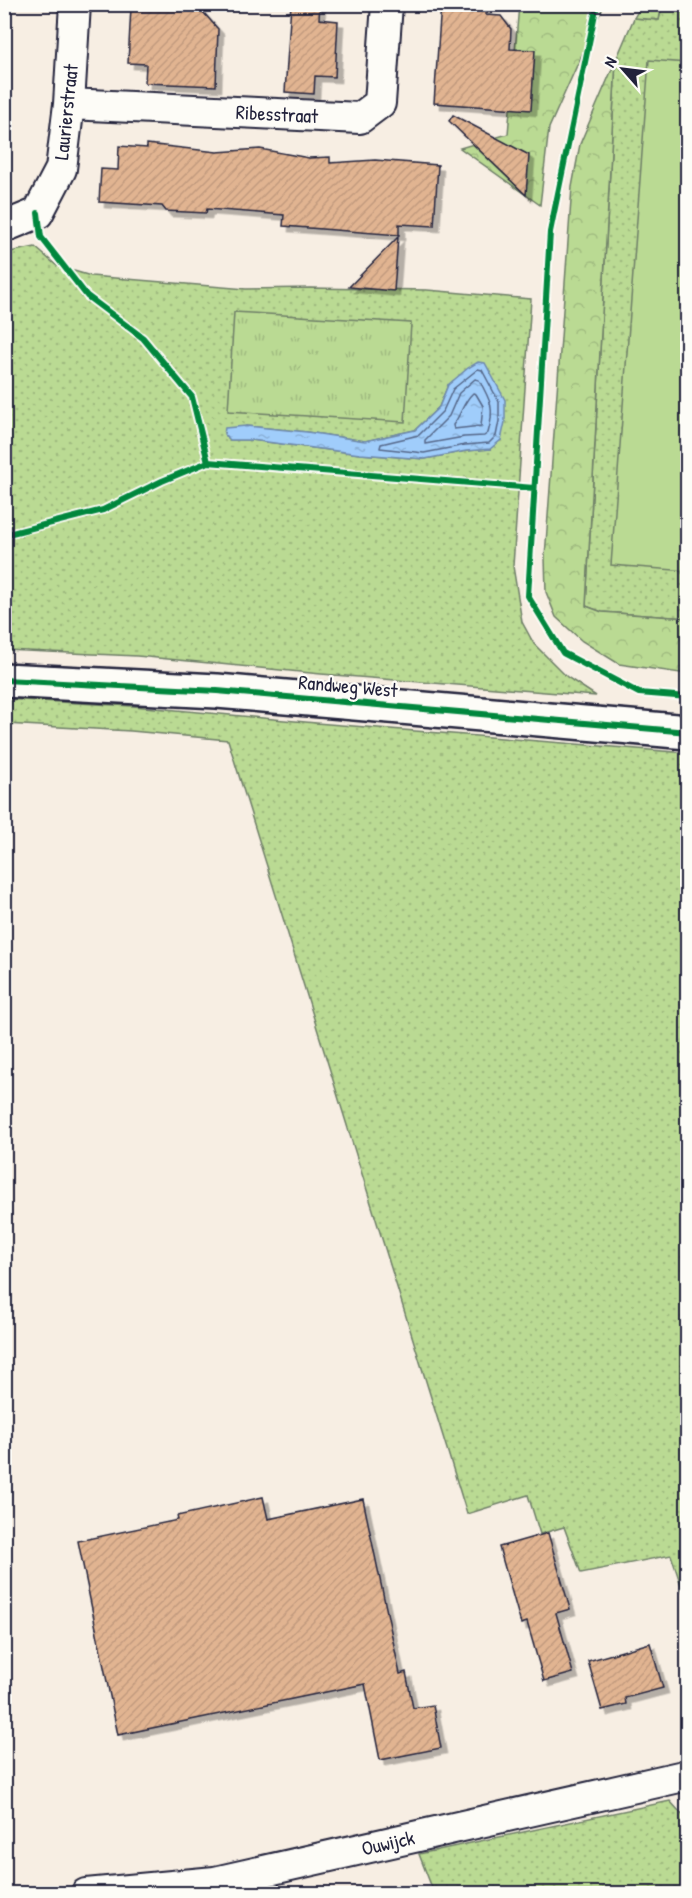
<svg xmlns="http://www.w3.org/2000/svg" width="692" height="1898" viewBox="0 0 692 1898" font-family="'Patrick Hand',sans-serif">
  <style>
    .grass { fill: url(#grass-dots); stroke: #6e7e67; stroke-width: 1.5; fill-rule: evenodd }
    .forest { fill: url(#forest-crowns); stroke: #6e7e67; stroke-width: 1.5 }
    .park { fill: url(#park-tufts); stroke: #6e7e67; stroke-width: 1.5 }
    .pitch { fill: #bada93; stroke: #6e7e67; stroke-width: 1.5 }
    .water { fill: url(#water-ripples); stroke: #6e89ae; stroke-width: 1.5 }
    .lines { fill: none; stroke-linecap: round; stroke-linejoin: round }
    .shore { stroke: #546688; stroke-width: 1.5 }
    .building { fill: url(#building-hatch); stroke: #22223b; stroke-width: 1.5; filter: url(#shadow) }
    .minor-casing { stroke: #22223b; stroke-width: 34 }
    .tertiary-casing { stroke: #22223b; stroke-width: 38 }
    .minor { stroke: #fdfcf7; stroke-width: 30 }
    .tertiary { stroke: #fdfcf7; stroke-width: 33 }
    .cycleway-casing { stroke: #fdfcf7; stroke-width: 10 }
    .cycleway { stroke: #00873e; stroke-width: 6 }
    .labels { text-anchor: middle; stroke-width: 4.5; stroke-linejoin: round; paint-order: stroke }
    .street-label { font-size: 20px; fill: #22223b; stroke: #fdfcf7 }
  </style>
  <defs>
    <pattern id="grass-dots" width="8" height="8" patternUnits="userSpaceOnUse" patternTransform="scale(1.5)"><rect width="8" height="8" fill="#bada93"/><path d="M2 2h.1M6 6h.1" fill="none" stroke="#a0bb80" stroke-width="1.8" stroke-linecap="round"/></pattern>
    <pattern id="forest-crowns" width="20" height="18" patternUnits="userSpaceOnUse" patternTransform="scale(1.5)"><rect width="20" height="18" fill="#bada93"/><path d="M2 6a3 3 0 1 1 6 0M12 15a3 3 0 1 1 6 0" fill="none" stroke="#a0bb80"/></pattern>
    <pattern id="park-tufts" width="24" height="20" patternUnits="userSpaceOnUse" patternTransform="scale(1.5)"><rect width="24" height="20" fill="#bada93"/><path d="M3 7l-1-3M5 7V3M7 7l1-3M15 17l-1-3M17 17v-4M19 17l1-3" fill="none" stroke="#a0bb80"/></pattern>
    <pattern id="water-ripples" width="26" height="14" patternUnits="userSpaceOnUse" patternTransform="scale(1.5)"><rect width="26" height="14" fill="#a0cdfb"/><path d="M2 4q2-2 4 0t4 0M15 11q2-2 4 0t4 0" fill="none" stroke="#8ab0d8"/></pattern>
    <pattern id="building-hatch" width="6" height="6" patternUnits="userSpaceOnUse" patternTransform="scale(1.5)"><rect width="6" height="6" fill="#e1b491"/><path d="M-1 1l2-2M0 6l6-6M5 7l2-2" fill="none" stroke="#c19a7e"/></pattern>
    <filter id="shadow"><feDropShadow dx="5.5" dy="5.5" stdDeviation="0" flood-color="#0004"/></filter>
  </defs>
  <rect width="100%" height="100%" fill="#f7eee3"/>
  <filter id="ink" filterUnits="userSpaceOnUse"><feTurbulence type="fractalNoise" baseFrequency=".0167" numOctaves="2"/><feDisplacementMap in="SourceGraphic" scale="12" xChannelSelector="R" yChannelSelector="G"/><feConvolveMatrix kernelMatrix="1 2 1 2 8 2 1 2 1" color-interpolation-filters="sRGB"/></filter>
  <g filter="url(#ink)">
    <path class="grass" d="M662,5H687V618L602,612L586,606L616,60L634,18L659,20Z
      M35,247L57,266L91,276L246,289L310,288L427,290L531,299L513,566L522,622L534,644L567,677L596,696L321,674L137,656L5,650L4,253ZM448,385L490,449L466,451L425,459L360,454L251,440H230L246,426L307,432L365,441L415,430L439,407Z
      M4,699L133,706L316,723L687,753V1603L671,1555L581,1573L564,1527L540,1534L528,1495L467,1514L228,740L131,731L5,724Z
      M670,1801L687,1820V1893H434L419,1854Z"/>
    <path class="forest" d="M642,4L662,5L659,20L634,18Z
      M519,5H604L549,128L540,205L460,148L508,134Z
      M616,60L586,606L602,612L687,618V674L619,664L582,641L556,617L546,592L545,557L572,187L580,144Z"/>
    <path class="park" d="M234,312L411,323L405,422L228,411Z"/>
    <path class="pitch" d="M649,60L687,63V571L611,565Z"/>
    <path class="water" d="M478,362L485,363L505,400V422L501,440L490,449L466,451L425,459L360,454L251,440H230L224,434L225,428L246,426L307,432L365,441L415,430L439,407L448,385L468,368Z"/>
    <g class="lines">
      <path class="shore" d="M478,369L482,370L499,402V421L496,436L489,443L465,445L424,453L380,448L381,444L419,435L443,411L453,389Z
        M475,379L479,380C491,401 495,409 488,433L484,436L464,437L425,444V440L449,416L459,393Z
        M473,393L476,394L483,406L481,426L454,429L453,425C461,415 463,402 473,393Z"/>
    </g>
    <path class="building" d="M157,4H196L218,29L216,86L145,83L146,64L128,63L131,7L157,9Z
      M291,4H320L319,19L338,21L335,77L315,76L314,94L285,92Z
      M441,4H487L486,15L501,16L511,29L510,49L535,50L531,110L434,103Z
      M453,115L529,155L526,195L449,121Z
      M147,144L217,152L260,149L309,158L330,157V163L375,160L438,165L434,226L399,224V235L283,226L284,215L207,209L206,213L166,211L162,206L99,202L101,169L118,170L119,146L147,148Z
      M398,237L394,291L349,287Z
      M263,1497L268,1519L363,1499L400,1674L406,1672L413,1708L433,1705L441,1748L380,1760L365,1684L118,1735L78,1541L178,1520L177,1516Z
      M548,1533L570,1609L556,1613L573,1673L544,1681L527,1622L521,1624L499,1547Z
      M650,1643L663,1688L625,1698L626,1704L602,1710L588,1661Z"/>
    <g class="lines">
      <defs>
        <path id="minor" d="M69,104L360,118L380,103L387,4
          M4,227L38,213L61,169L69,104L75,4
          M86,1894L215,1882L688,1775"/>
        <path id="tertiary" d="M4,680L217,691L688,732"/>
      </defs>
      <use href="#minor" class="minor-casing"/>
      <use href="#tertiary" class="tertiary-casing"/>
      <use href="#minor" class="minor"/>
      <use href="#tertiary" class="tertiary"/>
      <defs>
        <path id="cycleway" d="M597,4L550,232L528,596L563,653L639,693L688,697
          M38,213L41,237L87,296L143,338L192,397L208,462
          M4,535L103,510L162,481L208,462L534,488
          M4,680L217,691L688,732"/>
      </defs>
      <use href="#cycleway" class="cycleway-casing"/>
      <use href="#cycleway" class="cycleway"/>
    </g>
  </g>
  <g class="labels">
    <g class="street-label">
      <text transform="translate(66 112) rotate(-84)" y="7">Laurierstraat</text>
      <text transform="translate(277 114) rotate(3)" y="7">Ribesstraat</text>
      <text transform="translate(348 686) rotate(5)" y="7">Randweg West</text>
      <text transform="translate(388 1843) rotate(-13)" y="7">Ouwijck</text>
    </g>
  </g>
  <rect width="692" height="1898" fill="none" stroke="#fdfcf7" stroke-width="24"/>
  <rect x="12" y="12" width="668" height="1874" fill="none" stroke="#22223b" stroke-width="2" filter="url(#ink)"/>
  <g transform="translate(623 69) rotate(298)" stroke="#fdfcf7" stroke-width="4.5" paint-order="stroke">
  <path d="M0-4.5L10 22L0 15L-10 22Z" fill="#22223b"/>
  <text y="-9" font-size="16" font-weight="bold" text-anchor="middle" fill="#22223b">N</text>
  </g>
</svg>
